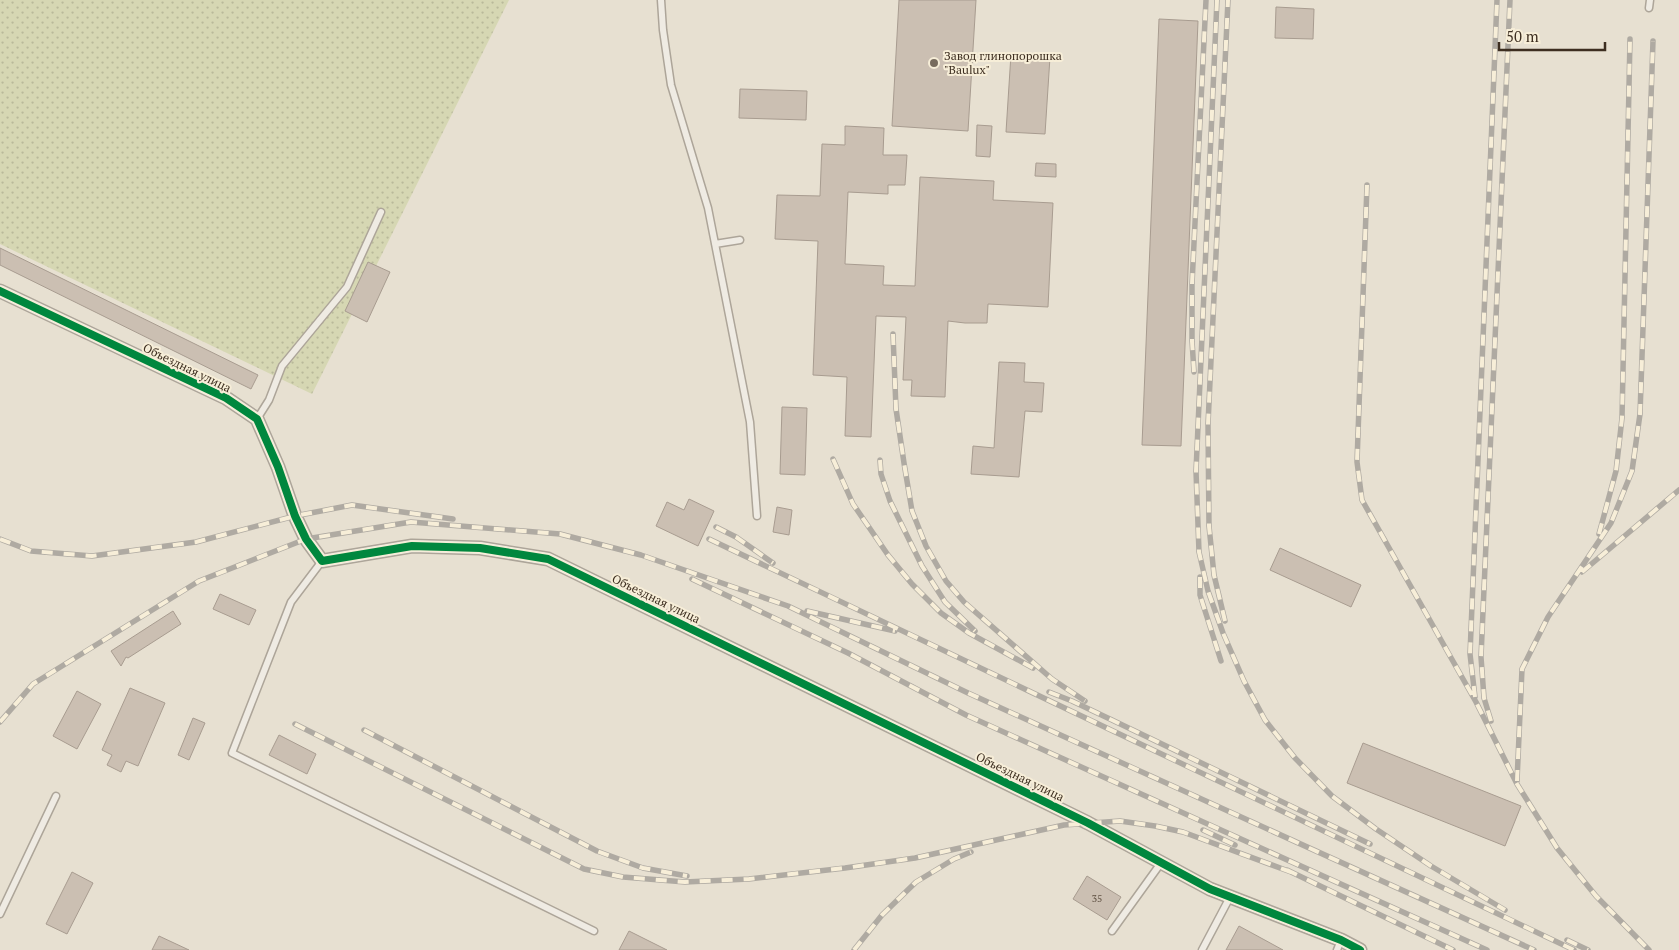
<svg xmlns="http://www.w3.org/2000/svg" width="1679" height="950" viewBox="0 0 1679 950" font-family="'PT Serif',serif">
  <style>
    .garden { fill: url(#garden-dots) }
    .building { fill: #cbbfb2; stroke: #a89c90 }
    .lines { fill: none; stroke-linecap: round; stroke-linejoin: round }
    .service-casing { stroke: #ada599; stroke-width: 9 }
    .minor-casing { stroke: #ada599; stroke-width: 15 }
    .service { stroke: #efebe3; stroke-width: 6 }
    .minor { stroke: #efebe3; stroke-width: 12 }
    .rail-casing { stroke: #afaaa2; stroke-width: 5.5 }
    .rail { stroke: #f7eed8; stroke-width: 4; stroke-dasharray: 11; stroke-linecap: butt }
    .cycleway-casing { stroke: #f7eed8; stroke-width: 11 }
    .cycleway { stroke: #00873e; stroke-width: 8 }
    .poi-dot { fill: #786c5e; stroke: #f7eed8; stroke-width: 2 }
    .labels { text-anchor: middle; stroke-width: 4; stroke-linejoin: round; paint-order: stroke }
    .number-label { font-size: 10px; fill: #605244 }
    .poi-label { font-size: 12px; fill: #3d2e20; stroke: #f7eed8; text-anchor: start }
    .street-label { font-size: 12px; fill: #3d2e20; stroke: #f7eed8 }
  </style>
  <defs>
    <pattern id="garden-dots" width="8" height="8" patternUnits="userSpaceOnUse" patternTransform="scale(1.25)"><rect width="8" height="8" fill="#d6d7b3"/><path d="M2 2h.1M6 6h.1" fill="none" stroke="#b9b99a" stroke-width="1.8" stroke-linecap="round"/></pattern>
  </defs>
  <rect width="100%" height="100%" fill="#e7e0d1"/>
  <path class="garden" d="M0,0H509L312,394L0,244Z"/>
  <path class="building" d="M899,0H976L968,131L892,126Z
    M1276,7L1314,9L1313,39L1275,38Z
    M1159,19L1198,21L1181,446L1142,445Z
    M1011,54L1050,57L1045,134L1006,132Z
    M740,89L807,91L806,120L739,118Z
    M977,125L992,126L990,157L976,156Z
    M845,126L884,128L883,155H907L905,185H888V194L848,192L845,264L884,266L883,285L915,286L920,177L994,181L993,200L1053,203L1048,307L988,304L987,323H965L948,321L945,397L911,396L912,380H903L906,317L876,316L871,437L845,436L847,377L813,375L818,241L775,239L777,195L820,196L822,144L845,145Z
    M1036,163L1056,164V177L1035,176Z
    M0,248L258,375L251,389L0,265Z
    M368,262L390,272L367,322L345,311Z
    M999,362L1025,363L1024,382L1044,383L1042,412L1025,411L1019,477L971,474L973,446L994,448Z
    M782,407L807,408L805,475L780,474Z
    M689,499L714,511L698,546L656,526L667,502L684,510Z
    M777,507L792,510L789,535L773,532Z
    M1280,548L1361,585L1351,607L1270,570Z
    M220,594L256,610L249,625L213,609Z
    M173,611L181,624L128,658L126,657L121,666L111,651Z
    M130,688L165,703L138,766L126,761L121,772L107,765L112,755L102,750Z
    M77,691L101,704L77,749L53,736Z
    M193,718L205,723L189,760L178,755Z
    M279,735L316,754L307,774L269,755Z
    M1363,743L1521,806L1505,846L1347,783Z
    M72,872L93,883L67,934L46,924Z
    M1087,876L1121,897L1107,920L1073,899Z
    M1239,926L1283,950H1226Z
    M629,931L667,950H619Z
    M159,936L189,950H152Z"/>
  <g class="lines">
    <defs>
      <path id="service" d="M661,0L663,30L671,85L708,208L750,422L757,516
        M1649,8L1650,0
        M715,244L740,240
        M257,419L269,400L282,366L347,287L381,212
        M322,561L291,602L232,753L594,931
        M0,914L56,796
        M1112,931L1161,863
        M1202,950L1230,897
        M1337,950L1341,940"/>
      <path id="minor" d="M0,291L226,398L257,419L278,467L295,516L306,539L322,561L412,546L480,548L548,559L1088,823L1210,889L1341,940L1360,950"/>
    </defs>
    <use href="#service" class="service-casing"/>
    <use href="#minor" class="minor-casing"/>
    <use href="#service" class="service"/>
    <use href="#minor" class="minor"/>
    <defs>
      <path id="rail" d="M1217,0L1196,471L1199,552L1208,591L1223,633L1244,681L1265,720L1295,758L1332,796L1376,829L1431,866L1505,910
        M1367,185L1357,462L1362,500L1476,702L1517,784L1557,848L1596,896L1649,950
        M893,334L896,409L904,463L912,511L926,546L946,581L964,602L1052,679L1085,701
        M1194,372L1192,341V284L1206,0
        M833,459L853,504L888,555L912,584L941,613L969,633L1033,668
        M880,460L881,474L890,501L922,566L945,602L975,631
        M716,527L736,537L773,563
        M1599,534L1616,471L1622,418L1630,39
        M0,539L31,551L92,556L196,542L295,516L352,505L453,519
        M709,539L1574,950
        M1582,572L1679,490
        M1200,577V595L1221,661
        M692,579L848,653L966,715L1487,950
        M807,611L895,631
        M1225,621L1214,575L1209,526L1208,424L1228,0
        M1049,692L1072,701L1112,720L1370,844
        M1475,697L1470,654L1497,0
        M1491,721L1484,698L1481,657L1510,0
        M0,722L33,684L199,581L306,539L411,522L560,534L641,555L788,606L968,693L1534,950
        M295,724L584,869L623,877L685,882L749,879L845,868L915,858L1064,825L1120,821L1155,826L1183,832L1291,872
        M364,730L597,851L643,868L687,876
        M1517,781L1522,669L1548,617L1611,523L1632,471L1640,414L1653,41
        M1203,830L1235,845
        M1287,870L1453,950
        M1567,940L1588,950
        M854,950L882,915L916,882L954,859L971,852"/>
    </defs>
    <use href="#rail" class="rail-casing"/>
    <use href="#rail" class="rail"/>
    <defs>
      <path id="cycleway" d="M0,291L226,398L257,419L278,467L295,516L306,539L322,561L412,546L480,548L548,559L1088,823L1210,889L1341,940L1360,950"/>
    </defs>
    <use href="#cycleway" class="cycleway-casing"/>
    <use href="#cycleway" class="cycleway"/>
  </g>
  <circle class="poi-dot" cx="934" cy="63" r="5"/>
  <g class="labels">
    <g class="number-label">
      <text x="1097" y="902">35</text>
    </g>
    <g class="poi-label">
      <text x="944" y="60">Завод глинопорошка<tspan x="944" dy="14">"Baulux"</tspan></text>
    </g>
    <g class="street-label">
      <text transform="translate(187 368) rotate(26)" y="4">Объездная улица</text>
      <text transform="translate(656 599) rotate(26)" y="4">Объездная улица</text>
      <text transform="translate(1020 777) rotate(26)" y="4">Объездная улица</text>
    </g>
  </g>
  <path d="M1499 42v8h106v-8" fill="none" stroke="#3d2e20" stroke-width="2.5"/>
  <text x="1506" y="42" font-size="15" fill="#3d2e20" stroke="#f7eed8" stroke-width="4" paint-order="stroke">50 m</text>
</svg>
